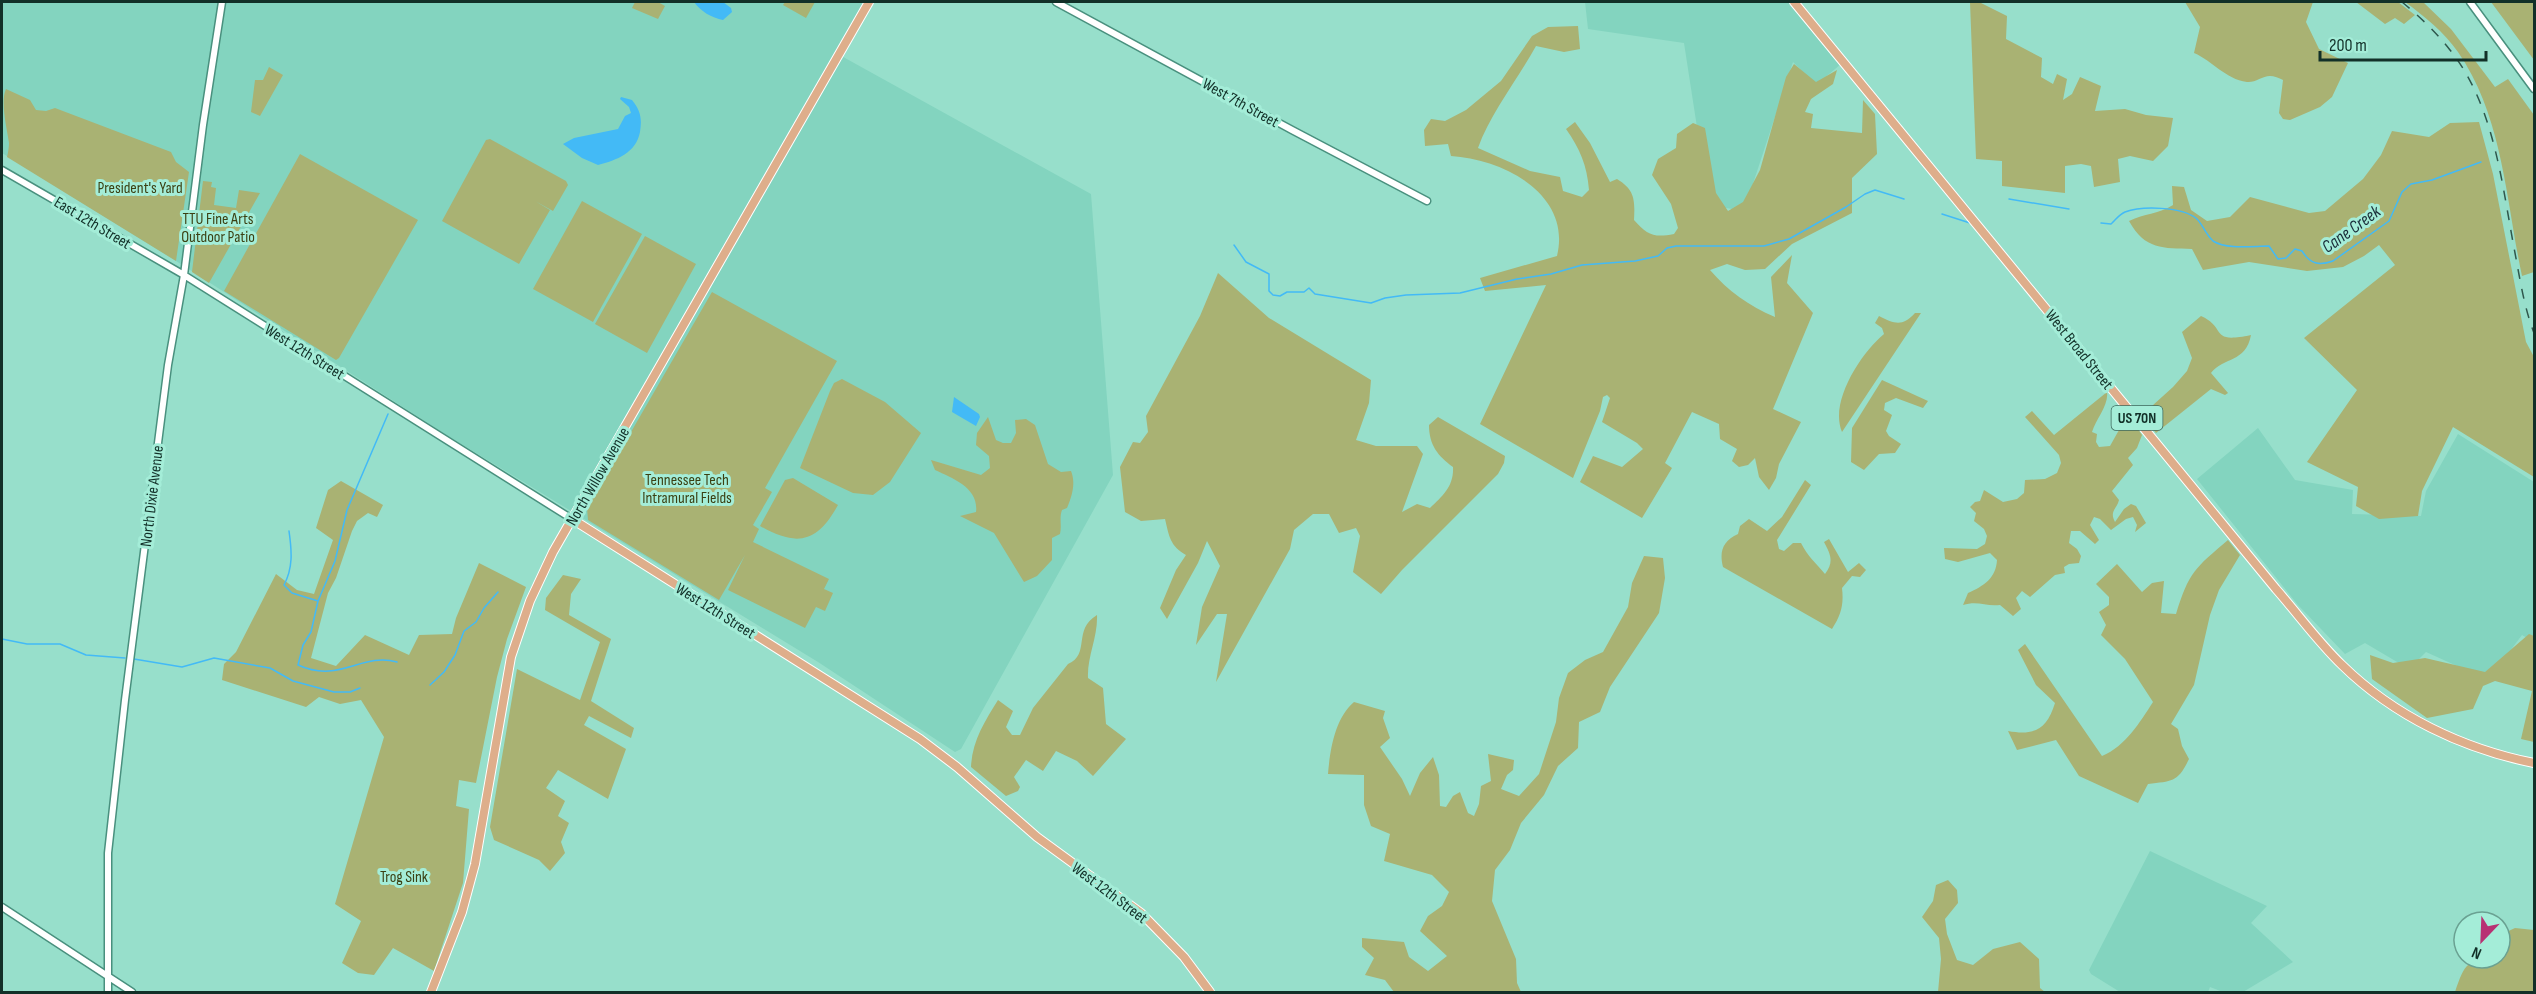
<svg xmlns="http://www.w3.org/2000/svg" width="2536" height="994" viewBox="0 0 2536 994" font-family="'Sofia Sans Condensed',sans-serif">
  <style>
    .built { fill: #83d4bf }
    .green { fill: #a9b273 }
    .water { fill: #43baf6 }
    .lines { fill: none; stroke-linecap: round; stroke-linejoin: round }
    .stream { stroke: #43baf6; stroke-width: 1.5 }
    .minor-casing { stroke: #49907e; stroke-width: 9 }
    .major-casing { stroke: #fff; stroke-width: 10 }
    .minor { stroke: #fff; stroke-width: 6 }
    .major { stroke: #deae8b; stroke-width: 8 }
    .rail { stroke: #2f574c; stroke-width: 1.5; stroke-dasharray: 10 10; stroke-linecap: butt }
    .labels { text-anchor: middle; stroke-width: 6; stroke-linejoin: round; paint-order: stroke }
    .shield { fill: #a4edd8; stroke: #3e695d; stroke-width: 1.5 }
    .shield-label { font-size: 15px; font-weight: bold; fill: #123028 }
    .street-label { font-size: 16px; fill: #123028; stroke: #a4edd8 }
    .park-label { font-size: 16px; fill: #3b4013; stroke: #a4edd8 }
    .water-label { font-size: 18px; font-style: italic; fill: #192c38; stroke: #a4edd8 }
  </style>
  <rect width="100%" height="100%" fill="#97dfcb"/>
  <path class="built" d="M2,2H865L836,53L1091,194L1113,475L961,749L955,752L818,662L445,434L176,261L2,153Z
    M1585,2H1788L1841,64L1816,85L1793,62L1744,211L1709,205L1684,43L1588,29Z
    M2258,428L2295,480L2353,490L2352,514L2421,516L2426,491L2458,434L2534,482V642L2522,635L2488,680L2426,652L2409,669L2365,643L2345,654L2298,605L2197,479Z
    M2150,851L2267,906L2251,923L2293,962L2243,992H2223L2210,987L2208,992H2120L2091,974L2089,970Z"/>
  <path class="green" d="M635,2H658L665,6L658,19L632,8Z
    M785,2H815L806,18L783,5Z
    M1970,2H1979L2007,16L2006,39L2042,58L2041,77L2053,84L2057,74L2067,79L2063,100L2072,94L2080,77L2101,86L2095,111L2125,109L2146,115L2173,118L2168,146L2153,161L2130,156L2118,159L2120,182L2094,187L2091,166L2081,164L2065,166V193L2002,186V161L1976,159Z
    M2185,2H2313L2306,22L2319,49L2348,63L2332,97L2320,107L2290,120L2283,119L2279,113L2283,80C2279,78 2274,76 2270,76C2262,76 2255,83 2247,82C2225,79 2213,61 2194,53L2200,27Z
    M2356,2H2398L2415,15L2404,24L2395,18L2385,24Z
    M2405,2H2423L2451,29L2495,87L2508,79L2534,115V272L2522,276C2506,201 2503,117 2458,52C2444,32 2424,16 2405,2Z
    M2491,2H2534V60Z
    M1578,26L1580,49L1564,52L1536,46C1518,79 1490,114 1478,148L1530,171L1560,177L1563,191L1582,197L1589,190C1587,165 1580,149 1566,129L1575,122L1590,143L1610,182L1617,179C1635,190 1635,200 1634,220C1647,235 1654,238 1674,234L1678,228L1671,204L1652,175L1658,159L1676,148L1677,134L1693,123L1705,128L1716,193L1728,211L1743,202L1760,170L1786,77L1794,64L1816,82L1837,70L1833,84L1811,99L1805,112L1813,114L1811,128L1862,133L1863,100L1875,114L1877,154L1852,178V213L1792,244L1765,269L1745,270L1727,264L1710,270C1728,291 1749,306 1775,317L1771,277L1792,255L1787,283L1813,313L1773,409L1801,422L1779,464L1776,478L1769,490L1759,477L1755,458L1748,465L1739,467L1732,461L1737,449L1720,439L1719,424L1692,412L1665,463L1672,468L1642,518L1580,482L1593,456L1622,467L1643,449L1637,443L1602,422L1610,398L1607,395L1603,397L1600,411L1573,478L1480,424L1546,285L1485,291L1480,278L1557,256C1572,194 1503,159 1451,156L1448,144L1425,146L1424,130L1431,119L1445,121L1466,110L1501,81L1532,36L1548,27Z
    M269,67L283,75L260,116L251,112L255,80H263Z
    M6,89L30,100L36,110L46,111L55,108L171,152L176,162L189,172L176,261L7,157C8,153 9,147 9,143C7,128 0,102 6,89Z
    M2479,122L2493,174L2526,342L2534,357V477L2453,427L2422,491L2418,516L2379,519L2356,506L2358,487L2307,462L2357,390L2304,338L2395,265L2379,245L2364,256L2343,267L2307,271L2249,262L2203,270L2192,249C2163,248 2145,250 2129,221C2145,213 2157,215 2173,205L2172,186L2184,187L2191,210L2207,221L2230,217L2250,197L2309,213L2325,211L2363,179L2381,155L2392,131L2429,137L2450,123Z
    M490,139L566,181L568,185L553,211L535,201L550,210L519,264L442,221L486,140Z
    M300,154L418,220L339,358L336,360L224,291Z
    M203,181L212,182L211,187L216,188L214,205L236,208L239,190L260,193L209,283L192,272Z
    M582,201L642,234L593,322L533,289Z
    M645,236L696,264L647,353L595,324Z
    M1218,273L1269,318L1371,380L1369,403L1356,440L1376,446H1417L1423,454L1402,512L1417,504L1430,508C1443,496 1454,486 1453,467C1438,456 1429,445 1429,425L1438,417L1505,456L1504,463L1498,474L1402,570L1381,594L1353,572L1360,536L1356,528L1339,533L1329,514H1313L1294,530L1290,549L1216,682L1227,614H1217L1196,645L1202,607L1220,566L1207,541L1198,563L1167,619L1160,608L1176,570L1186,555C1170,546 1169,536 1165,519L1141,521L1125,512L1120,467L1133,442L1140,443L1148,432L1146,416L1200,316Z
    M712,292L837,361L765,488L772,492L753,525L759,529L753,542L829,579L824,589L833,593L825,611L816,607L805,628L728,590L745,555L719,600L588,520L587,508Z
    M1915,313H1921L1842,432C1829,402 1861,353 1884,334L1882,328L1875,323L1879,316C1895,324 1902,327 1915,313Z
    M2201,316C2228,328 2208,344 2251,335C2246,363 2223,357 2211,373L2228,393L2225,395L2211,389L2156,433L2142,415L2173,387L2187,371L2192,358L2182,332Z
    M842,379L885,402L921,433L890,482L873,495L853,493L800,468L830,391L834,383Z
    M1882,380L1928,401L1923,408L1896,398L1885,403L1884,410L1892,415L1886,431L1889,436L1901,444L1895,453L1879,454L1864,470L1851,462L1852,428Z
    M2107,392C2109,405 2096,419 2092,432L2097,434L2096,442L2099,447L2110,446L2119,430L2132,420L2142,435L2137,448L2128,458L2133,465L2112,491L2119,500C2117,509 2109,511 2115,522L2124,509L2131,504L2136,506L2146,523L2135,532L2137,525L2133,517L2126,519L2111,530L2100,519L2094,517L2090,525L2099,540L2095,544L2080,531H2071L2069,543L2077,549L2081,556L2079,563L2069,564L2064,567L2065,573L2055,575L2030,597L2022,591L2016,598L2021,609L2013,616L2000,605C1986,607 1978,600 1963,605L1968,593C1984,586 1996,578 1997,560L1990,553L1958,562L1945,559L1944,548L1977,549L1985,544L1987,536L1984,529L1974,521L1976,513L1970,507L1975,502L1980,501L1984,490L2003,502L2017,499L2024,493L2025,480L2045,479L2057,473L2061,463L2059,455L2025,417L2032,411L2054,435Z
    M988,417L996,440L1003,443H1011L1016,433L1015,420L1026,419L1035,425L1048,464L1061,472L1071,471C1076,483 1072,496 1067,508L1062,510C1059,518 1062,525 1060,534L1052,538V560L1037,576L1024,582L994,533L960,516L976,512C979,488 954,479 935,470L931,460L981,475L990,468L989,456L976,445L977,433Z
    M793,478L838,505C817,543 797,547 760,526L785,480Z
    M1805,480L1811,485L1777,540L1779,549L1784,551L1793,543H1801C1808,557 1815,562 1825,574C1834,562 1831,555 1824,542L1829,539L1848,572L1859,563L1866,570L1860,577L1852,576L1842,588C1844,605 1841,615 1832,629L1723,567C1719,551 1723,541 1738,534L1740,526L1749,519L1767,531L1782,517Z
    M341,481L383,505L377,517L368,513L357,521L352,531L336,578L328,593L311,658L336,666L365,635L409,655L419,635L452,634L456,618L479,563L526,587L507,639L497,677L476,783L459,780L456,806L469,809L463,883L434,971L393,948L374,975L358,973L342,963L361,921L335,904L384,737L361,700L340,704L319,697L306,707L222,680L224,664L236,652L276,574L297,590L314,594L333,540L316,528L328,490Z
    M2228,540L2240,555L2219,590L2210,615L2194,685L2171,724L2178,729L2182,746L2189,759C2178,782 2173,781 2148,784L2138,803L2079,776L2056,740L2017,750L2008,731C2035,736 2047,729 2055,703L2036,685L2018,650L2025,644L2102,756C2126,746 2140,722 2153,702L2125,659L2101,635L2106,625L2099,612L2109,605V597L2096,584L2117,564L2142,592L2152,583L2164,581L2161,613L2176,614C2189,572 2195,568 2228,540Z
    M1644,556L1663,558L1665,578L1659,613L1610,687L1600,712L1579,722L1578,748L1558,766L1544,795L1521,823L1510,850L1495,870L1492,901L1516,959L1517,983L1521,992H1394L1385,980L1365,975L1374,958L1362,947V938L1404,942L1409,957L1428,971L1447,956L1420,931L1428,916L1442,906L1449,892L1432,875L1384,861L1390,834L1371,826L1364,805V775L1328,774C1330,750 1335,718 1354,702L1385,711L1383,718L1390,738L1380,747L1402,779L1410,796L1420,773L1433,757L1439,775L1440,806L1446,807L1453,796L1460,792L1468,813L1474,816L1479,804L1481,786L1491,781L1488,754L1514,760L1513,770L1507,775L1501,789L1519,796L1539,774L1556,722L1559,698L1568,673L1585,660L1603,652L1628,607L1632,583Z
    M563,575L581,579L571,594L569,615L611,639L591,701L634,728L631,738L589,716L584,725L626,749L608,799L558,770L546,788L565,801L558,816L569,823L561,842L565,853L550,871L539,860L494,840L490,827L517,669L580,700L600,642L545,610L546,598Z
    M1097,615C1098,637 1087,657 1088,678L1103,688L1106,724L1126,739L1093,776L1077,761L1056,751L1043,771L1026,760L1014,777L1020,787L1018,791L1006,796L971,767C972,741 985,721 998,700L1013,711L1006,727L1012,735H1020L1033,708L1068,664C1091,654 1072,630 1097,615Z
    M2529,634L2534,636V742L2521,739L2532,691L2495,681L2483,686L2473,709L2427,718L2372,679L2370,655L2393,663L2425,658L2485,672Z
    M1948,880L1957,890L1958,903L1945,919L1947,934L1957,960L1973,965L1993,949L2020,942L2039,959L2040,988L2045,992H1938L1941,959L1939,938L1922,917L1933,901L1936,885Z
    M2515,928L2534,930V992H2455C2465,963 2467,958 2500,958V935Z"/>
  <path class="water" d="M694,2H723L731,8L732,12L723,20C712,18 700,11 694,2Z
    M621,97L632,100C641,111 642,119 640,132C636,153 617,160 598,165L582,158L563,144L574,138L618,129L625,116L631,113L629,107L620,99Z
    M954,397L979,414L980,417L976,426L952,412Z"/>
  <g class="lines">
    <path class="stream" d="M2009,199L2069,209
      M1942,214L1970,223
      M2101,223L2111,224C2116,220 2118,215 2125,212C2141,206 2182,206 2197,219C2203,225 2206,235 2213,241C2227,250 2253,246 2269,246L2278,259L2286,258L2295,249L2302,251C2310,264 2319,266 2333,261L2389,221L2402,192L2411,184L2432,180L2481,162
      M1234,245L1246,262L1269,274V291L1273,295L1280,296L1287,292H1304L1309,288L1315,294L1371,303L1385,298L1406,295L1460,293L1517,279L1551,274L1582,265L1635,261L1658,256L1667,248L1676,246H1764L1789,239L1846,207L1865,194L1875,190L1904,199
      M289,531C292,552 293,568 284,585L292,593L318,601L311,632L303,645L298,665C340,684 361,652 397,662
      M318,601L335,561L347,510L388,414
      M2,639L27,644H60L86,655L125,658
      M134,659L182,667L214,658L270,668L293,681L334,692H350L360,688
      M430,685L444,672L455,655L464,631L476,622L484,608L498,592"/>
    <defs>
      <path id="minor" d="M1056,2L1292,130L1427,201
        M2470,2L2534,89
        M2,170L184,275L572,519
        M2,907L132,992
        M108,992V853L125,700L168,365L184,275L203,125L222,2"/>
      <path id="major" d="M1794,2L2276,589C2298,614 2318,642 2342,665C2394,716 2463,749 2534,763
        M572,519L920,739L957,767L1037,837L1141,913L1184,957L1210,992
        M431,992L462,912L475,864L511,657L530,601L553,552L869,2"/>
    </defs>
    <use href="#minor" class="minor-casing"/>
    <use href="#major" class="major-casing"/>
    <use href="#minor" class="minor"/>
    <use href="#major" class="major"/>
    <path class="rail" d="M2402,2C2419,16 2436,32 2450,50C2495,106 2502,186 2515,253C2520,279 2524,307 2534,333"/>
  </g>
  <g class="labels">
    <rect class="shield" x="2111.5" y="406" width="51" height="24" rx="4.5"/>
    <g class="shield-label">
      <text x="2137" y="423">US 70N</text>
    </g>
    <g class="street-label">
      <text transform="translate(1241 102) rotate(29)" y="6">West 7th Street</text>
      <text transform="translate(93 222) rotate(31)" y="6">East 12th Street</text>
      <text transform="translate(2080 349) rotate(51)" y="6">West Broad Street</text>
      <text transform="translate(305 351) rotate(32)" y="6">West 12th Street</text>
      <text transform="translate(597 476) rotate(-60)" y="6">North Willow Avenue</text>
      <text transform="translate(151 496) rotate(-83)" y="6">North Dixie Avenue</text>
      <text transform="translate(716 610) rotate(32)" y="6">West 12th Street</text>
      <text transform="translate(1110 892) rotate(37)" y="6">West 12th Street</text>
    </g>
    <g class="park-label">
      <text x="140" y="193">President's Yard</text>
      <text x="218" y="224">TTU Fine Arts<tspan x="218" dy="18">Outdoor Patio</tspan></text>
      <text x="687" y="485">Tennessee Tech<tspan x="687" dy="18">Intramural Fields</tspan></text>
      <text x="404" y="882">Trog Sink</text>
    </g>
    <g class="water-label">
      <text transform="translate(2351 229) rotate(-36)" y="6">Cane Creek</text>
    </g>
  </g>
  <rect width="2536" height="994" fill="none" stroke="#123028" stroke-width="6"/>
  <g transform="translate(2482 940) rotate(203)"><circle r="28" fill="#a4edd8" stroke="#6aa192" stroke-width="1.5"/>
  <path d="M0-4.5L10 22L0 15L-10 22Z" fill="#b83173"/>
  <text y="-9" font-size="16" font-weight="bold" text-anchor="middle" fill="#123028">N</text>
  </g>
  <path d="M2320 51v9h166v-9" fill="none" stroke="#123028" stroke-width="3"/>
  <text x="2329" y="51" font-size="18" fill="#123028" stroke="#a4edd8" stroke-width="4.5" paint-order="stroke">200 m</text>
</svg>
